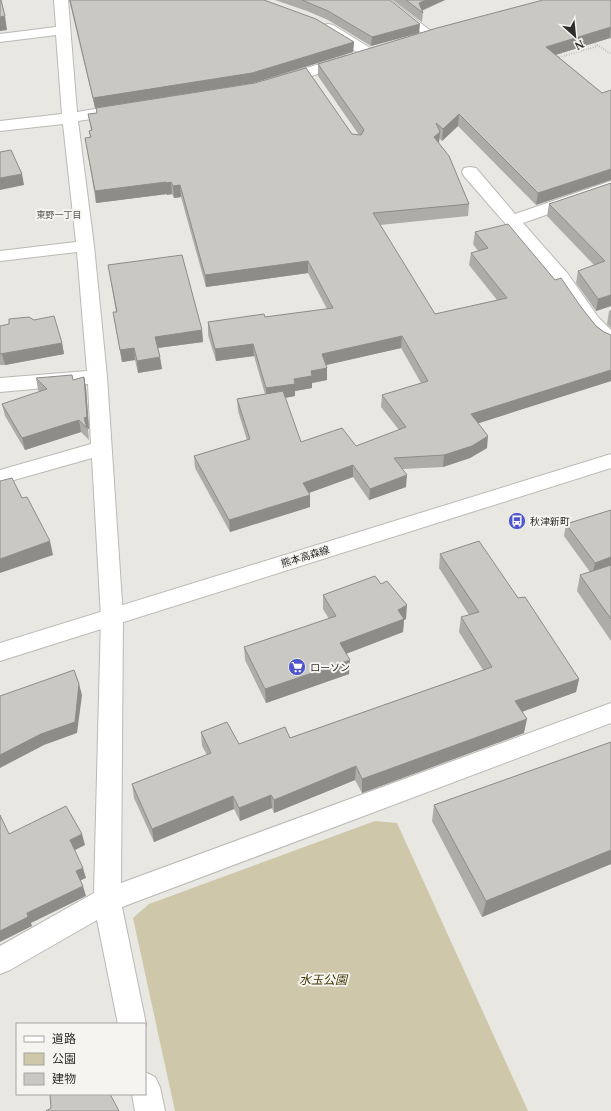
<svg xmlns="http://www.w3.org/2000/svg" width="611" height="1111" viewBox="0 0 611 1111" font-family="'Noto Serif','Noto Sans JP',serif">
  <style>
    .green { fill: #cec7a9 }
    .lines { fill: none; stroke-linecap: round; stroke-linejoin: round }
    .lane-casing { stroke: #bab9b5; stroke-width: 2 }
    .street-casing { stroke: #bab9b5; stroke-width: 2 }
    .primary-casing { stroke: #bab9b5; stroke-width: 2 }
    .path { stroke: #a2a19d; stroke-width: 2; stroke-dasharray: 0.5 2; stroke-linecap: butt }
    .lane { fill: #fff; fill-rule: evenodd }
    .street { fill: #fff; fill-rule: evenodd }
    .primary { fill: #fff; fill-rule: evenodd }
    .wall { fill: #adaca8; fill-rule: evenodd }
    .shaded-wall { fill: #8d8c88 }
    .building { fill: #c9c8c3; stroke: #8d8c88 }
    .labels { text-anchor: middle; stroke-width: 4; stroke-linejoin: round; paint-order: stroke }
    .far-neighbourhood-label { font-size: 9px; fill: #585854; stroke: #f5f4f0 }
    .poi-label { font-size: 10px; fill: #2c2c2a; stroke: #f5f4f0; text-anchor: start }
    .street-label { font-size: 10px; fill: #2c2c2a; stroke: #f5f4f0 }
    .near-park-label { font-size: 12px; font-style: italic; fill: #443902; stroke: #f5f4f0 }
  </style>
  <rect width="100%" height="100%" fill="#e8e7e2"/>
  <path class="green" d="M375,821L397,823L528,1111H175L133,918L149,904Z"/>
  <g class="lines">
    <defs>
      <path id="lane" d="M380,0H391L436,35L431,38L427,37Z"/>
      <path id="street" d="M54,0H68L77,112L118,105L124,107L126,110L124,113L118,115L78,121L94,246L107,377L123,617L121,883L611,703V723L122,907L146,1024L145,1027V1024H118L97,920L10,970L0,974V946L94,893L101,617L92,458L0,484V470L91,444L88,384L0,392V378L87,371L77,252L0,261V251L76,242L63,124L0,131V121L62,114L56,35L0,42V34L56,27Z
        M328,24L333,25L375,51L377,54L375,57L370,58L365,57L323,31L321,28L323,25Z
        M346,56L351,58L354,61L351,64L281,85L276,83L273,80L276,77Z
        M470,167L476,168L515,214L611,181V192L523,223L568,274L598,317L611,330V347C588,341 569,299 554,280C525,245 494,211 464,176L462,172L464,168Z
        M145,1072L155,1077L160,1087L165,1111H135L132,1094H145Z"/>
      <path id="primary" d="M611,454V468L0,661V643Z"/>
    </defs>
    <use href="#lane" class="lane-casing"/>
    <use href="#street" class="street-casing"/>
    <use href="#primary" class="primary-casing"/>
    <path class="path" d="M593,42L611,54
      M557,58L598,46"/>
    <use href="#lane" class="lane"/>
    <use href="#street" class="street"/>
    <use href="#primary" class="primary"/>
  </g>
  <path class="wall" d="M69,0H264L354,42L353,52L253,83L95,108Z
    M275,0H390L419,33L371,46L328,20L307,11Z
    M393,0H445L422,11L423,13L422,22Z
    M611,0V39L610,38L556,55L602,93L536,205L458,126L442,141L439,138V143L469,204L468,216L380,225L435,314L497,300L469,265L471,253L478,251L473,244L475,232L555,280L581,307L596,326L604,332L611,335V381L478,423L487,448L470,458L443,467L403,469L406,487L369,500L353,477L309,493L310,507L230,532L195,468L194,456L247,440L238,411L237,399L265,394L254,356L216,361L208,335V322L265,317L327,309L308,273L206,287L181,197L174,198L172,194L167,195V194L96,203L85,138L90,137L89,131L91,130L88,114L97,113L96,108L359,135L318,76V64ZM401,348L421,383L382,395L381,407L399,430L356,446L301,442L285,398L295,396V391L312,388V383L327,380L326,365Z
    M611,183V306L596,311L576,283L578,271L594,265L547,216L549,204Z
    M108,265L202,330L203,342L158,348L162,369L138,373L135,360L122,362L115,324L113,312H116Z
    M611,310V328L607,324L609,311Z
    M0,326L62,343L64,354L5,365H0Z
    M84,377L86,388L89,429H88L89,440L81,432L25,450L5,416L2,404L40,392L38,390L36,378L73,380Z
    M611,510V641L577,591L580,575L590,572L564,536L566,524Z
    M440,554L518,598L579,679L576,692L522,712L524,733L362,793L355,780L274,813L272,808L240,821L234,809L154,842L134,798L132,784L207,755L202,746L201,732L239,744L290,738L483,670L459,632L461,617L469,615L439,568Z
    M381,584L406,619L404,620L403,632L346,654L349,674L266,703L245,660L244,647L329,619L323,609V595Z
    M611,742V864L482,917L432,821L434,805Z"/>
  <path class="shaded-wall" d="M426,0H445L420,11L419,3Z
    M5,16L7,30L0,31V17Z
    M420,24L419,33L371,46L372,37Z
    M611,27L610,38L545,58L546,47Z
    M354,42L353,52L253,83L95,108L93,98Z
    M459,114L458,126L442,141L443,129Z
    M440,132L439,144L434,137Z
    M611,169V180L536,205L538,193Z
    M22,174L24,185L0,190V178Z
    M166,182L167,194L96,203L95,191Z
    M171,182L172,194L167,195L166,183Z
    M180,185L181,197L174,198L173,186Z
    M308,261V273L206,287L205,275Z
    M611,295V306L596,311L598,299Z
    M202,330L203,342L157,348L155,337Z
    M402,336L401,348L322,366V354Z
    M62,343L64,354L5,365L2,354Z
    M253,344L254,356L216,361L215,349Z
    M134,348L135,360L122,362L120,350Z
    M160,357L162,369L138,373L137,361Z
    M327,368V380L312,383V388L295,391V396L267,401L266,388L294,379L311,371Z
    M611,370V381L470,426L471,414Z
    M84,377L86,388L89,429H88L84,418Z
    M79,420L81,432L25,450L22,438Z
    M488,436L487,448L470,458L443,467L444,455Z
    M353,465V477L303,495V483Z
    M407,475L406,487L369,500L370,489Z
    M310,495V507L230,532L229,520Z
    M50,541L53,555L0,573V559Z
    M611,557V568L592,575L595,563Z
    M407,605L406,619L404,620L403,632L340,656V643L398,610Z
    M350,660L349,674L266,703L265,689Z
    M579,679L576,692L513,715L515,701Z
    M79,684L82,695L77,733L44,745L0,768V755Z
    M527,719L524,733L362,793V779Z
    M356,766L355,780L274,813V800Z
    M271,795L272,808L240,821L239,808Z
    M233,796L234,809L154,842L152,829Z
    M82,834L85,845L73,851L70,840Z
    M611,850V864L482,917L486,901Z
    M83,868L86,878L79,881L76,871Z
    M83,886L86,896L31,923L32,926L0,942V931L27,913Z"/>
  <path class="building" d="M0,0H1L5,16L0,17Z
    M70,0H264L316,19L354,42L252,73L93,98Z
    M302,0H390L420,24L372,37L328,11Z
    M406,0H426L419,3L423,13Z
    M543,0H611V27L546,47L602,93L611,90V169L538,193L459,114L443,129L436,123L440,132L434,137L449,156L469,204L373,213L435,314L507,298L471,253L488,248L475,232L508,224L555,280L561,278L581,307L596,326L604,332L611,335V370L471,414L488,436L472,446L444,455L394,458L407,475L370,489L353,465L303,483L310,495L229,520L194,456L250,439L237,399L283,391L301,442L342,428L356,446L406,427L382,395L428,381L402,336L322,354L327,368L311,371L312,376L294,379L295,384L266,388L253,344L215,349L208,322L264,314L265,317L333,308L308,261L205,275L180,185L173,186L171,182L166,183V182L95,191L85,138L91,137L89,131L92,130L88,114L97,113L96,108L255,83L306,68L352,134L361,135L364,130L318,64L437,28Z
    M11,150L22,174L0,178V152Z
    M611,183V295L598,299L578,271L605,261L549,204Z
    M182,255L202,330L155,337L160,357L137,361L134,348L120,350L113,312H117L108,265Z
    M54,316L62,343L0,354V326L9,324V319L29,317L34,320Z
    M72,375L73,380L84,377L87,417L84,418L87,428L79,420L22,438L2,404L47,389L36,378Z
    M12,478L22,498L27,497L50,541L0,559V481Z
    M611,510V557L595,563L566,524Z
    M479,541L518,598L525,597L579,679L515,701L527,719L362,779L356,766L274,800L271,795L239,808L233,796L152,829L132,784L211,753L201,732L227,722L239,744L285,727L290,738L492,667L461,617L479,612L440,554Z
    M611,565V619L580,575Z
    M375,576L381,584L387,581L407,605L398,610L404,619L340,643L350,660L265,689L244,647L336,616L323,595Z
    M74,670L79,684L75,722L41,734L0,755V696Z
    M611,742V850L486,901L434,805Z
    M66,806L82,834L70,840L83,868L76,871L83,886L27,913L28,917L0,931V815L9,834Z
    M50,1094H110L119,1111H46L51,1108Z"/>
  <defs>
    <symbol id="bus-disc" viewBox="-11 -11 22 22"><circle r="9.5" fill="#4f55cb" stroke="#f5f4f0"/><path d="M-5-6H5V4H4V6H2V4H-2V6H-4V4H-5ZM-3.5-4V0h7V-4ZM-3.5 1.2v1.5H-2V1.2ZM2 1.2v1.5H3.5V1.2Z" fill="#fff"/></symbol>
    <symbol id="supermarket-disc" viewBox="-11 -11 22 22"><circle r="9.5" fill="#4f55cb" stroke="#f5f4f0"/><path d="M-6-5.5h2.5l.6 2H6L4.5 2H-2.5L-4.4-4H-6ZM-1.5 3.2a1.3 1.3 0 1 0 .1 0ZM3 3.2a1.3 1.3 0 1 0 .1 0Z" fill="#fff"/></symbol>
  </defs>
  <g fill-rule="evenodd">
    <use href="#bus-disc" x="507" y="511" width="20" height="20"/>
    <use href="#supermarket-disc" x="287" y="657" width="20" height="20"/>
  </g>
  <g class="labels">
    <g class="far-neighbourhood-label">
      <text x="59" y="218">東野一丁目</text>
    </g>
    <g class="poi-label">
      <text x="530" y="525">秋津新町</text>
      <text x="310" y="671">ローソン</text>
    </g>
    <g class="street-label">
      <text transform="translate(305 556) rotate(-17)" y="4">熊本高森線</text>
    </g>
    <g class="near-park-label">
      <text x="323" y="984">水玉公園</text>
    </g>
  </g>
  <rect x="16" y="1023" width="130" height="72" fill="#f5f4f0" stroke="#a5a4a1"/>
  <rect x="24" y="1036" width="20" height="6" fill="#ffffff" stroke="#a5a4a1"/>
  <text x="52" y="1043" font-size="12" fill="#2c2c2a">道路</text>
  <rect x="24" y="1053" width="20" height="12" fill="#cec7a9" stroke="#a5a4a1"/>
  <text x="52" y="1063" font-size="12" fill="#2c2c2a">公園</text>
  <rect x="24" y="1073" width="20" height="12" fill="#c9c8c3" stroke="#a5a4a1"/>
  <text x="52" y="1083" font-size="12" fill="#2c2c2a">建物</text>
  <g transform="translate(575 36) rotate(153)" stroke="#f5f4f0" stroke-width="3" paint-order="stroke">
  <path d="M0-3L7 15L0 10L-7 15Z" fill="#2c2c2a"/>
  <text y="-6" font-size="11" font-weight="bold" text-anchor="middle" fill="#2c2c2a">N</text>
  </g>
</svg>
